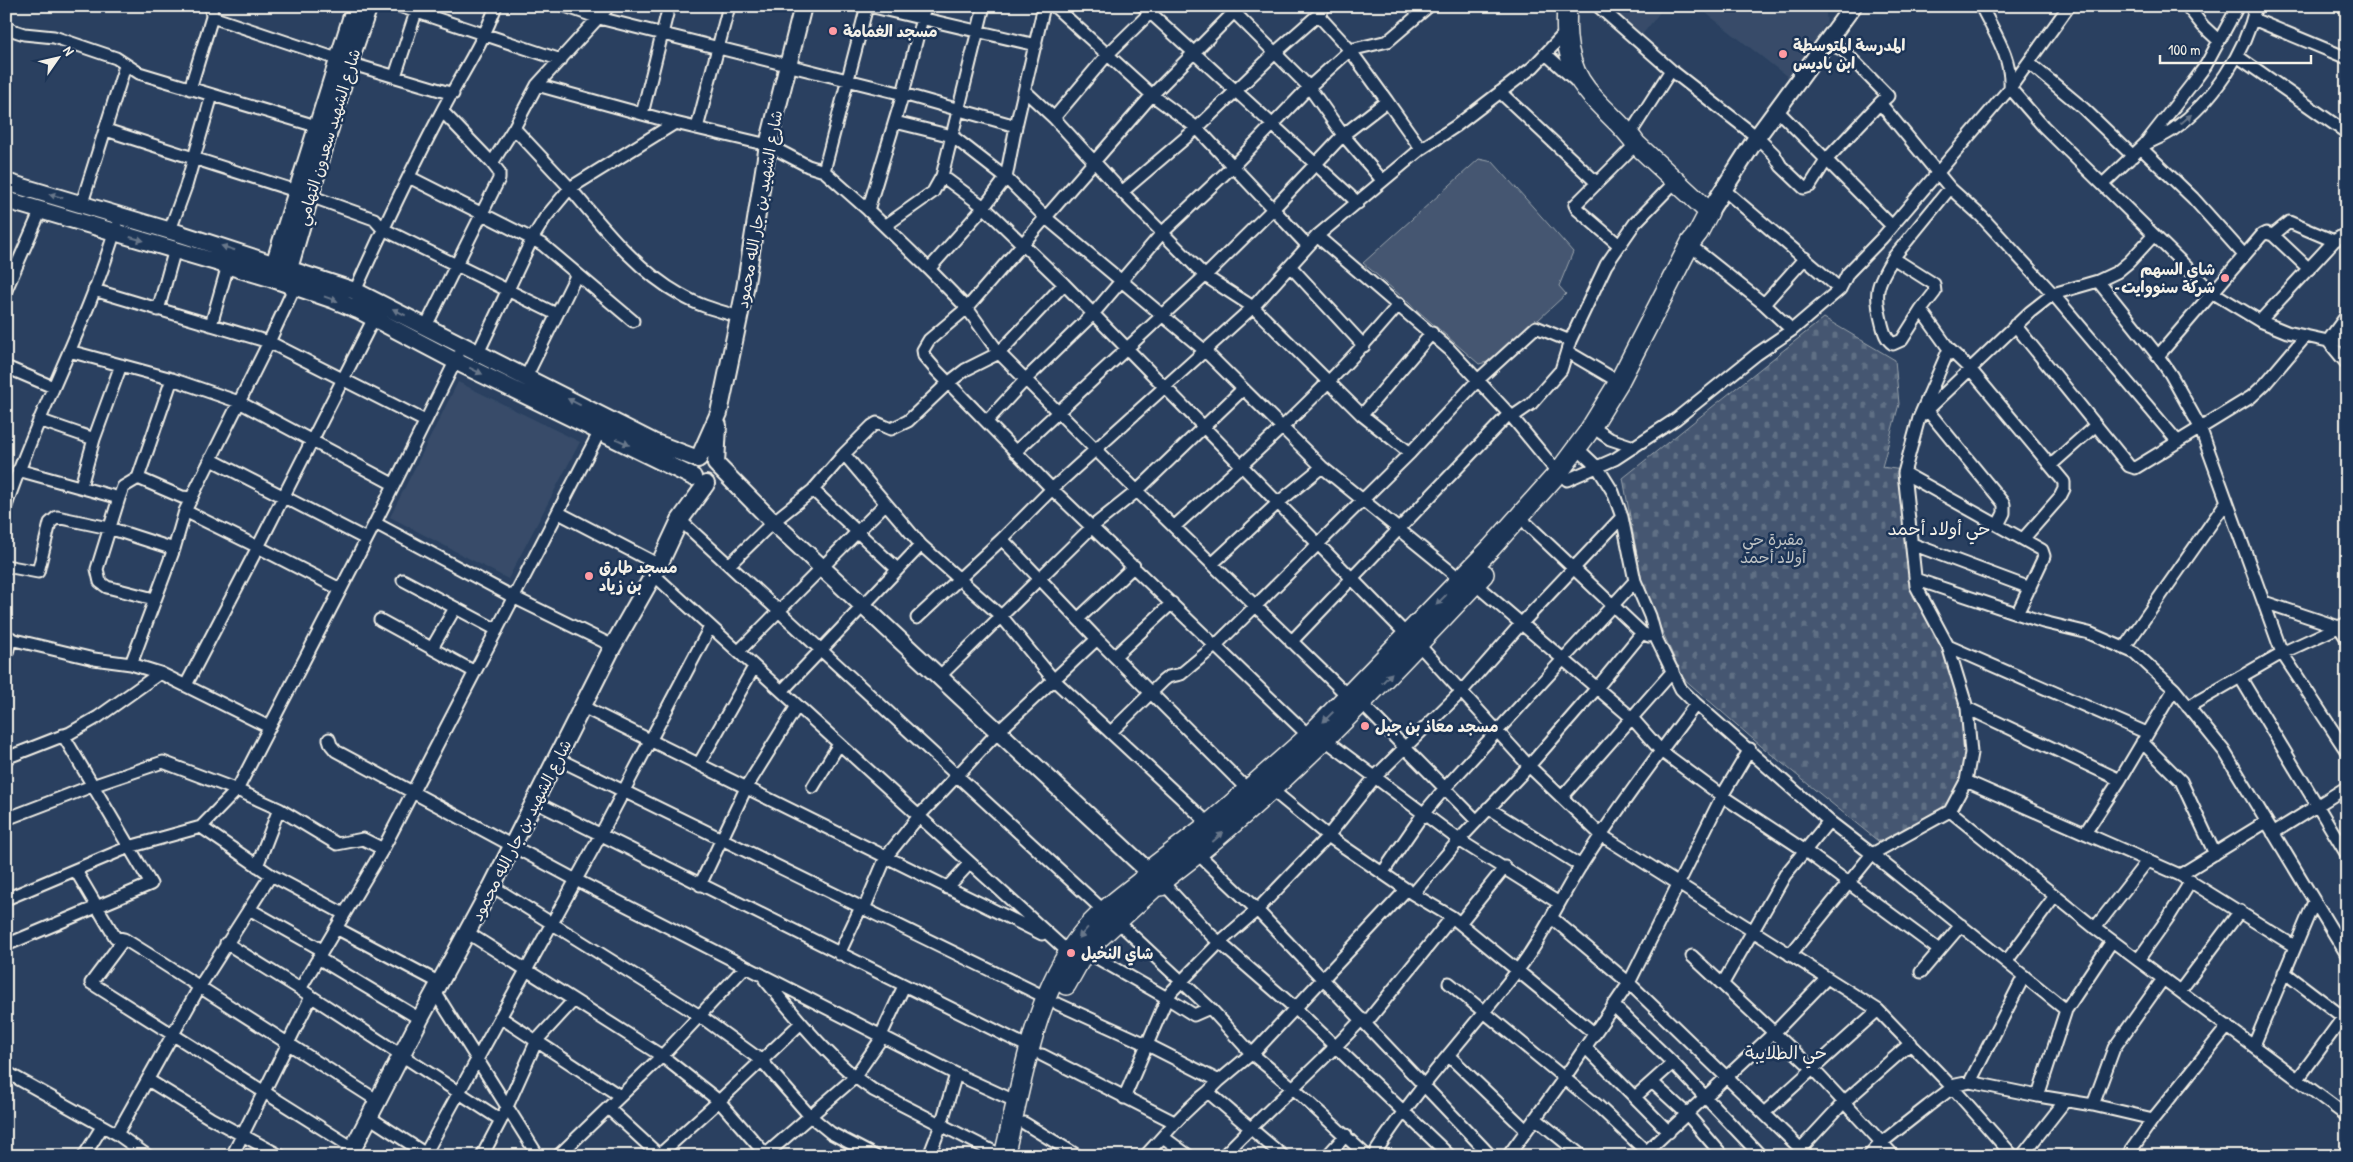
<svg xmlns="http://www.w3.org/2000/svg" width="2353" height="1162" viewBox="0 0 2353 1162" font-family="'Patrick Hand','Playpen Sans Arabic',sans-serif">
  <style>
    .built { fill: #374c69 }
    .green { fill: #445771; stroke: #9ca4ac }
    .cemetery { fill: url(#cemetery-stones); stroke: #9ca4ac }
    .lines { fill: none; stroke-linecap: round; stroke-linejoin: round }
    .street-casing { stroke: #f4f1e8; stroke-width: 15 }
    .secondary-casing { stroke: #f4f1e8; stroke-width: 20 }
    .primary-casing { stroke: #f4f1e8; stroke-width: 22 }
    .street { stroke: #1d3557; stroke-width: 11 }
    .secondary { stroke: #1d3557; stroke-width: 16 }
    .primary { stroke: #1d3557; stroke-width: 19 }
    .oneway { fill: #68778a }
    .poi-dot { fill: #ff9aa2; stroke: #1d3557; stroke-width: 2 }
    .labels { text-anchor: middle; stroke-width: 5; stroke-linejoin: round; paint-order: stroke }
    .poi-label { font-size: 16px; font-weight: bold; fill: #f4f1e8; stroke: #1d3557; text-anchor: start }
    .street-label { font-size: 16px; fill: #f4f1e8; stroke: #1d3557 }
    .park-label { font-size: 16px; fill: #bfc3c4; stroke: #1d3557 }
    .neighbourhood-label { font-size: 18px; fill: #f4f1e8; stroke: #1d3557 }
  </style>
  <defs>
    <pattern id="cemetery-stones" width="16" height="16" patternUnits="userSpaceOnUse" patternTransform="scale(1.25)"><rect width="16" height="16" fill="#445771"/><path d="M2 7V4a2 2 0 0 1 4 0v3zM10 15v-3a2 2 0 0 1 4 0v3z" fill="#607085"/></pattern>
  </defs>
  <rect width="100%" height="100%" fill="#2a4060"/>
  <filter id="ink" filterUnits="userSpaceOnUse"><feTurbulence type="fractalNoise" baseFrequency=".02" numOctaves="2"/><feDisplacementMap in="SourceGraphic" scale="10" xChannelSelector="R" yChannelSelector="G"/><feConvolveMatrix kernelMatrix="1 2 1 2 8 2 1 2 1" color-interpolation-filters="sRGB"/></filter>
  <g filter="url(#ink)">
    <path class="built" d="M1606,6H1665L1642,35Z
      M1697,6H1822L1820,9L1826,13L1827,23L1822,28L1825,31L1789,78Z
      M458,382L580,442L508,579L390,517Z"/>
    <path class="green" d="M1479,159L1493,162L1573,252L1559,286L1566,294L1495,360L1479,364L1363,263Z"/>
    <path class="cemetery" d="M1824,318L1895,360L1899,404L1882,467L1902,470L1914,587L1947,647L1974,759L1960,808L1896,839L1878,841L1761,746L1683,678L1643,588L1623,478Z"/>
    <g class="lines">
      <defs>
        <path id="street" d="M399,6L561,60
          M565,6L599,18L903,94L1016,126
          M869,6L1036,45
          M1054,6L1152,95L1197,128L1308,246
          M1143,6L1358,203
          M1228,6L1309,87L1343,135L1382,180
          M1240,6L1152,95L967,308L929,340L923,350L924,356L936,370L1052,489L1309,736
          M1598,6L1671,70L1757,137L1774,154L1781,166L1804,188L1810,186L1827,159L1880,103
          M1981,6C1994,33 2012,57 2010,88L2043,126L2212,292L2260,321L2287,332L2328,341L2347,340
          M2187,6L2203,26L2219,41
          M1318,15L1350,50L1387,101
          M212,17L349,63L453,94
          M2253,19L2347,58
          M6,28L24,34L54,37L116,58L139,73L316,126
          M1827,43L1843,50L1888,96L1880,103L1950,188L1982,217L2053,294L2178,442
          M1547,55L1577,82
          M2237,56L2347,133
          M2029,63L2083,108L2133,156
          M395,76L418,6
          M537,85L675,123L768,145L808,166L824,171L868,210L929,269L967,308L999,353L1137,491L1349,697
          M190,89L212,17L211,6
          M1025,91L1054,118L1122,192L1205,276L1253,307L1362,415L1410,453
          M1500,92L1596,182
          M1777,110L1892,226
          M442,111L492,163L514,128L537,85L609,6
          M642,114L669,6
          M1054,118L1108,54L1157,6
          M895,122L952,136L1006,178L1045,217L1204,350L1322,467L1461,580
          M514,128L570,188L675,123
          M697,128L729,6
          M106,130L296,191
          M1630,134L1671,70
          M2146,144C2156,139 2166,135 2174,129C2213,101 2245,53 2256,6
          M2141,148L2193,198L2244,255
          M824,171L867,6
          M942,176L984,207L1064,284L1407,635
          M409,177L532,239L478,353
          M2103,184L2145,144L2192,84L2206,65L2238,6
          M1723,189L1840,289
          M1122,192L1197,128L1276,52L1318,15L1325,6
          M310,196L374,219L383,229L556,314
          M82,203L125,66
          M868,210L903,94L925,6
          M885,226L933,192L942,176L984,6
          M170,230L186,186L212,95
          M2273,235L2289,222L2334,241
          M1317,236L1449,349L1512,417L1558,473
          M1619,245L1577,209L1575,205L1636,144
          M1696,250L1764,304L1792,330
          M1893,258C1876,285 1874,293 1882,324C1884,332 1886,339 1893,344L1902,340L1921,310
          M1291,267L1364,346
          M929,269L984,207L1006,178L1016,126L1044,6
          M2098,281L2158,356L2171,375L2200,427L2282,653L2347,752
          M6,290L41,210
          M94,290L269,342L425,421
          M355,291C382,231 410,172 440,115C459,78 482,45 496,6
          M1764,304L1805,258
          M158,310L175,249
          M2347,315L2328,341L2347,364
          M633,321L543,245L532,239L545,218L570,188C603,227 636,270 681,295C699,306 720,311 740,317
          M2260,321L2334,241L2340,237H2347
          M211,325L228,265
          M2015,325L2129,466L2135,468L2251,397L2265,384L2305,337
          M426,326L499,179V172L492,163
          M1949,349L1971,370L2064,482V489L2060,497L2024,538
          M69,351L172,379L239,402L393,484
          M1568,352L1619,382
          M2158,356L2262,235L2266,233L2273,235L2309,269
          M6,367L53,387
          M526,377L577,274
          M172,379L138,478L182,497L192,498
          M1928,411L2004,504V513L1998,525
          M1362,415L1432,333
          M1512,417L1531,404L1561,370L1570,341L1606,265L1635,223L1675,182
          M1920,417L2030,312L2053,294L2098,281L2117,272L2129,262L2153,236
          M39,420L94,439L81,486
          M987,421L1026,379L1093,314L1162,233L1233,166L1309,87L1350,50L1388,41L1429,6
          M1591,426L1610,439L1634,447
          M94,439L121,365
          M1577,448L1598,468L1613,492L1622,517L1635,581L1650,616L1656,638L1681,689L1696,704L1829,821L1872,854L1950,811L1966,781L1971,753L1967,708L1948,646L1916,586L1904,473L1919,418L1949,349L1921,310L1935,292L1934,284L1893,258L1950,188
          M1015,452L1205,276L1274,208L1343,135L1387,101L1421,149
          M844,454L921,545L1002,617L1053,679L1209,824
          M210,459L366,539
          M2051,465L2096,425
          M18,470L119,498L97,569L100,582L107,587L154,599
          M1904,473L2042,550L2044,556L2042,561L2017,614
          M1567,480L1615,459L1676,419L1757,354L1792,330L1840,289L1848,273L1882,238L2010,88L2069,6
          M813,490L897,569
          M119,498L123,487L138,478
          M6,506C38,411 88,323 116,227
          M185,511L258,547L374,318
          M559,513L659,565
          M680,520L1104,911
          M375,523L513,597L613,646
          M1528,525L1642,633L1649,636
          M1175,526C1253,455 1331,386 1399,304
          M1002,539L1097,639L1248,790
          M1912,544L2030,588
          M1212,564L1279,502L1322,467
          M729,565L773,522L813,490L844,454L872,426L877,423L891,429L908,421L948,383L965,370L999,353L1064,284
          M6,566L38,572L50,523L57,517L109,528L174,549
          M653,574L1068,952
          M1915,579L2043,622L2089,633L2135,653L2174,689L2224,751L2347,955
          M403,580L497,630
          M1475,584L1632,718L1661,751L1722,796L1804,850L1939,950
          M2264,602L2339,627L2347,639
          M917,618L1002,539L1052,489L1253,307L1317,236L1421,149L1456,126L1533,67L1565,33
          M1078,619L1134,566
          M380,620L475,672
          M6,638L94,659L131,664L160,673L269,727
          M1291,642L1509,414
          M1418,644L1529,766L1601,835L1878,1010L1953,1088L2013,1156
          M1948,646L2147,733
          M432,648L455,608
          M2124,648L2227,501
          M739,651L885,504
          M6,656L11,638
          M1115,656L1172,603
          M131,664L174,549L185,511L269,342L295,286
          M940,676L1092,527L1137,491L1242,390
          M2240,677L2347,855
          M186,685L258,547L340,589
          M782,691L921,545
          M1362,704L1476,820
          M583,707L1042,934
          M2188,707L2282,653L2347,623
          M1967,708L2120,780
          M1111,732L1163,681L1168,677L1181,674L1216,645L1410,453L1479,379L1536,327L1570,341
          M329,739L331,745L336,751L576,880L956,1074L1017,1102
          M1324,739L1459,840L1559,903
          M2142,742L2181,781L2215,854
          M6,758L70,733L98,717L160,673
          M558,759L1047,998
          M699,764L754,667
          M1966,781L2180,875L2294,946
          M813,787L839,744
          M1272,790L1328,836L1413,894L1452,917L1595,1034
          M1562,797L1673,671
          M535,802L1031,1048
          M1488,808L1581,866
          M1950,811L2095,928L2347,1116
          M6,819L92,786L163,762L237,790L279,809L337,844L363,839L383,849
          M2085,833L2120,780L2174,689
          M2273,833L2347,787
          M1198,854L1257,910L1491,1156
          M257,866L279,809
          M76,871L115,937L124,939L156,959L378,1101
          M1383,872L1423,814L1445,788L1635,581
          M2180,875L2266,822
          M1164,884L1211,935L1295,1008L1450,1156
          M700,885L746,788L797,706
          M492,886L700,1016L762,1061L809,1115L831,1133L875,1156
          M947,888L970,863
          M1413,894L1459,840L1529,766L1596,689L1642,633
          M6,899L129,847L201,827
          M249,909L322,950
          M864,909L886,857L919,816L999,731L1097,639
          M344,914L271,875L201,827L237,790L375,523L458,356
          M1552,918L1629,983L1808,1156
          M1118,922L1210,1008L1251,1053L1292,1087L1367,1156
          M1460,923L1505,867
          M336,928L440,983
          M2095,928L2148,860
          M468,933L662,1056L719,1101L767,1156
          M124,939L91,983L353,1148
          M226,943L300,989L501,1120L537,1040L573,1001
          M6,945L151,884L63,735
          M1085,951L1167,998L1194,1015L1210,1008
          M839,954L861,907
          M1790,955L1872,854L2066,1010
          M1692,956L1812,1068L1894,1156
          M318,958L420,1019
          M2138,960L2170,915L2191,881
          M2006,962L2055,896
          M1921,972L1961,925
          M2284,972L2347,1020
          M765,980C798,1019 831,1062 873,1090L1002,1156
          M1449,983L1597,1105L1651,1156
          M1723,983L1785,875L1829,821
          M300,989L383,849L600,431
          M2180,991L2240,911
          M435,992L538,1156
          M1058,1004L1146,1044L1219,1081L1208,1092
          M1613,1005L1673,1063L1761,1156
          M500,1017L620,1096
          M1366,1023L1452,917
          M2254,1045L2314,902
          M1585,1047L1669,1132
          M1042,1055L1174,1122
          M1449,1056L1526,1130
          M6,1072L117,1134L148,1156
          M2298,1079L2347,1012
          M148,1080L210,1118L281,1156
          M1219,1081L1257,1049L1407,889
          M1652,1082L1687,1114L1723,1156
          M1970,1082L2024,976
          M2038,1096L2066,1010L2112,941
          M1635,1097L1673,1063
          M1124,1098L1167,998L1172,991L1220,942L1257,910L1328,836L1375,777L1461,692L1520,625L1622,517
          M2093,1105L2114,1048L2163,979
          M608,1108L660,1156
          M1764,1113L1878,1010
          M369,1117L429,1156
          M1535,1118L1582,1156
          M1024,1123L1078,1156
          M117,1134L200,986L271,875
          M1163,1137L1189,1156
          M1647,1151L1775,1032L1827,978
          M84,1156L102,1127
          M232,1156L311,997
          M424,1156L600,836L710,627
          M482,1156L501,1120
          M558,1156L662,1056L745,967
          M658,1156L719,1101L801,1023
          M764,1156L854,1078L883,1036V1031L904,986
          M929,1156L941,1125L956,1074
          M1145,1156C1166,1134 1183,1111 1208,1092L1283,1156
          M1223,1156C1268,1109 1318,1067 1362,1019
          M1327,1156L1346,1135
          M1373,1156C1415,1090 1469,1033 1517,971C1543,938 1559,900 1582,864C1617,809 1657,756 1696,704
          M1508,1156L1565,1077L1629,983L1722,796L1750,749
          M1794,1156L1844,1102L1911,1043
          M1869,1156L1881,1143L1928,1106L1956,1085L1970,1082L2038,1096L2093,1105L2153,1119L2228,1026
          M2022,1156L2065,1101
          M2127,1156L2153,1119
          M2343,1156L2347,1151"/>
        <path id="secondary" d="M6,182L181,234L355,291L653,442L698,459
          M6,200L270,278L334,300L358,310L455,361L693,477
          M1709,212L1757,137L1853,6
          M272,271L355,6
          M286,279L349,63L369,6
          M699,458L719,413L745,289L768,145L803,6
          M716,464L718,425
          M717,465L773,522L1148,871
          M349,1156L420,1019L492,886L613,646L659,565L680,520L706,484"/>
        <path id="primary" d="M1155,867L1163,870L1166,878L1161,886L1155,887L1146,881L1148,871L1209,824L1309,736L1491,548L1558,473L1587,434L1619,382L1691,242L1698,233L1709,212L1636,144C1623,124 1602,110 1587,90C1567,66 1565,35 1567,6
          M1166,878C1283,789 1384,681 1484,574
          M1066,985L1085,951L1155,887
          M1004,1156C1022,1084 1034,994 1081,935C1098,913 1124,895 1146,877"/>
      </defs>
      <use href="#street" class="street-casing"/>
      <use href="#secondary" class="secondary-casing"/>
      <use href="#primary" class="primary-casing"/>
      <use href="#street" class="street"/>
      <use href="#secondary" class="secondary"/>
      <use href="#primary" class="primary"/>
    </g>
    <defs><path id="oneway-solid" d="M-6-.8H1V-3.2L6.5 0L1 3.2V.8H-6Z" transform="scale(1.25)"/></defs>
    <g class="oneway">
      <use href="#oneway-solid" transform="translate(2186 119) rotate(-41)"/>
      <use href="#oneway-solid" transform="translate(56 196) rotate(-165)"/>
      <use href="#oneway-solid" transform="translate(137 239) rotate(15)"/>
      <use href="#oneway-solid" transform="translate(228 248) rotate(-163)"/>
      <use href="#oneway-solid" transform="translate(331 299) rotate(20)"/>
      <use href="#oneway-solid" transform="translate(399 312) rotate(-153)"/>
      <use href="#oneway-solid" transform="translate(476 371) rotate(26)"/>
      <use href="#oneway-solid" transform="translate(574 402) rotate(-153)"/>
      <use href="#oneway-solid" transform="translate(623 442) rotate(25)"/>
      <use href="#oneway-solid" transform="translate(1441 600) rotate(135)"/>
      <use href="#oneway-solid" transform="translate(1387 678) rotate(-46)"/>
      <use href="#oneway-solid" transform="translate(1328 717) rotate(135)"/>
      <use href="#oneway-solid" transform="translate(1218 837) rotate(-41)"/>
      <use href="#oneway-solid" transform="translate(1083 933) rotate(131)"/>
    </g>
  </g>
  <g class="poi-dot">
    <circle cx="833" cy="31" r="5"/>
    <circle cx="1783" cy="54" r="5"/>
    <circle cx="2225" cy="278" r="5"/>
    <circle cx="589" cy="576" r="5"/>
    <circle cx="1365" cy="726" r="5"/>
    <circle cx="1071" cy="953" r="5"/>
  </g>
  <g class="labels">
    <g class="poi-label">
      <text x="843" y="37">مسجد الغمامة</text>
      <text x="1793" y="51">المدرسة المتوسطة<tspan x="1793" dy="18">ابن باديس</tspan></text>
      <text x="2215" y="275" text-anchor="end">شاي السهم<tspan x="2215" dy="18">-شركة سنووايت</tspan></text>
      <text x="599" y="573">مسجد طارق<tspan x="599" dy="18">بن زياد</tspan></text>
      <text x="1375" y="732">مسجد معاذ بن جبل</text>
      <text x="1081" y="959">شاي النخيل</text>
    </g>
    <g class="street-label">
      <text transform="translate(328 137) rotate(-73)" y="6">شارع الشهيد سعدون التهامي</text>
      <text transform="translate(759 209) rotate(-80)" y="6">شارع الشهيد بن جار الله محمود</text>
      <text transform="translate(521 830) rotate(-63)" y="6">شارع الشهيد بن جار الله محمود</text>
    </g>
    <g class="park-label">
      <text x="1773" y="545">مقبرة حي<tspan x="1773" dy="18">أولاد أحمد</tspan></text>
    </g>
    <g class="neighbourhood-label">
      <text x="1939" y="535">حي أولاد أحمد</text>
      <text x="1786" y="1059">حي الطلايبة</text>
    </g>
  </g>
  <rect width="2353" height="1162" fill="none" stroke="#1d3557" stroke-width="25"/>
  <rect x="12" y="12" width="2328" height="1137" fill="none" stroke="#f4f1e8" stroke-width="2" filter="url(#ink)"/>
  <g transform="translate(58 58) rotate(56)" stroke="#1d3557" stroke-width="4" paint-order="stroke">
  <path d="M0-4L9 19L0 12L-9 19Z" fill="#f4f1e8"/>
  <text y="-8" font-size="14" font-weight="bold" text-anchor="middle" fill="#f4f1e8">N</text>
  </g>
  <path d="M2160 55v8h151v-8" fill="none" stroke="#f4f1e8" stroke-width="2.5"/>
  <text x="2168" y="55" font-size="15" fill="#f4f1e8" stroke="#1d3557" stroke-width="4" paint-order="stroke">100 m</text>
</svg>
